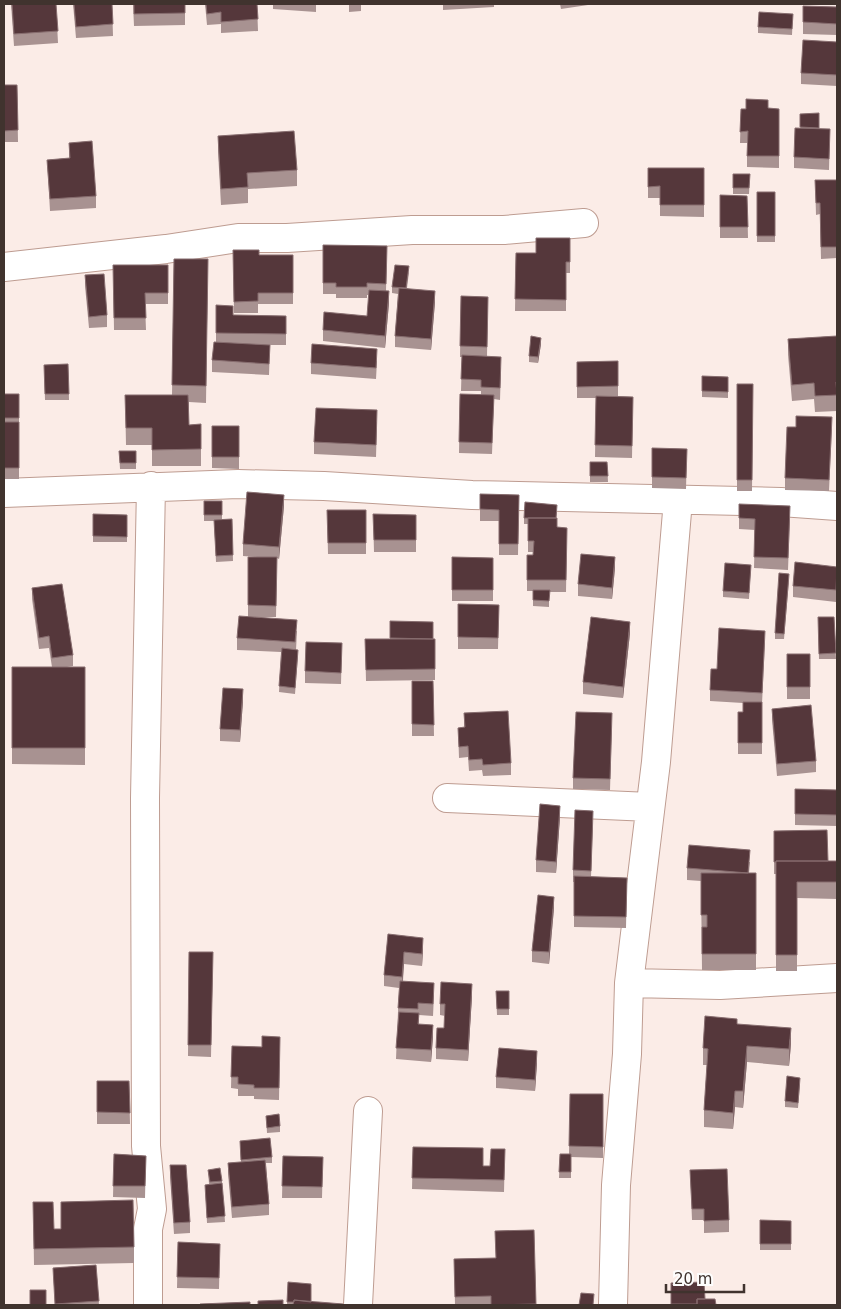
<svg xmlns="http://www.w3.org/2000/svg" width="841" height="1309" viewBox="0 0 841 1309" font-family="'DejaVu Sans',sans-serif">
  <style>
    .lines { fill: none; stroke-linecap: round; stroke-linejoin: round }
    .minor-casing { stroke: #be9c91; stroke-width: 30 }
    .minor { stroke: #fff; stroke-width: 28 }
    .wall { fill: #a89291 }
    .shaded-wall { fill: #876d6f }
    .building { fill: #55373b; stroke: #876d6f }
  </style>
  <rect width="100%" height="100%" fill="#fbece7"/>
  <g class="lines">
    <defs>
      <path id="minor" d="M4,267L166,249L238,238H287L412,230H504L584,223
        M4,493L238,484L324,486L472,495L781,502L837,506
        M447,798L650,807
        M629,983L720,985L837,978
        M148,1305V1229L152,1209L146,1146L145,798L151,486
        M358,1305L368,1111
        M613,1305L616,1185L627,1054L629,983L656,762L678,500"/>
    </defs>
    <use href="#minor" class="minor-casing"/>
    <use href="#minor" class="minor"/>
  </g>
  <path class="wall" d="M11,4H56L58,43L14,46Z
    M73,4H112L113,36L76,38Z
    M133,4H185V25L134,26Z
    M205,4H257L258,31L221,33V24L207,25Z
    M273,4H316V12L273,9Z
    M349,4H361V11L349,12Z
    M443,4H494V7L443,10Z
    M560,4H588V5L561,9Z
    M725,4H753V5H725Z
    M803,6L837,7V35L803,34Z
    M793,14L792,35L758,33V27Z
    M837,42V86L801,84V73Z
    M4,85H17L18,142H4Z
    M768,108L779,109V168L747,167V143H740L741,109Z
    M819,113V129H830L829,170L794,168V157L800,128Z
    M218,136L297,170V186L248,189V203L221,205L218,152Z
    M69,143L96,196V208L50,211L47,160L69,158Z
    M648,168H704V217L660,216V198H648Z
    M733,174H750L749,194H733Z
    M815,180H837V258L821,259L820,214L816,215Z
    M757,192H775V242H757Z
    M720,195L747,196L748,238H720Z
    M570,238V273H566V311H515L516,253H536Z
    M323,245L387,246L386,291L389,303L385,348L323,341V330L367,316L369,295H367V298H336V294H323Z
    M233,250L259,255H293V304H258V313H234Z
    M174,259H208L206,403L189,402V425L201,424V466H152V445H126L125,395H172Z
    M113,265H168V304H145L146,330H114Z
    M409,272L407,288L435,302L431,350L395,347V336L398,294L392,293V287Z
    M85,275L107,315V327L89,328L85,286Z
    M461,296L488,297L487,356L501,368L500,400L494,399L492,454L459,453L460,394L481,395V391H461L462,357H460Z
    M216,305L233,315L286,316V345H270L269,375L212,372V360L216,342Z
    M837,336V411L815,412L814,399L792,401L788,355V339Z
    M541,344L538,363L529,362V356Z
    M377,361L376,379L311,374V363Z
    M618,361V396L633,397L632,458L595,457L596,398H577V362Z
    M68,364L69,400H45L44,365Z
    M702,376L728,377V398L702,397Z
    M737,384H753L752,491H737Z
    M4,394L19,418V479H4Z
    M377,422L376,457L314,454V442Z
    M212,426H239V469L212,468Z
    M832,428L829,491L785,490V478Z
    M652,448L687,449L686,489L652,488Z
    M119,451H136V469H120Z
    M590,462H607L608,482H590Z
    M480,494L519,495L518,555H499V521H480Z
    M204,501H222V519H232L233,561L216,562L214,521H204Z
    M739,504L790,517L788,570L754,568L755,530L739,529Z
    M284,506L279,559L277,558L276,617H252L297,631L296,650L298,656L295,694L279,692L281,652L237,650V638L248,617V557H257L243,556V544Z
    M327,510H366V554H328Z
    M557,511L556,518L557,527L567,528L566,592H549V607L533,606V591H527V555H533V552H528V524H524V518Z
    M93,514L127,515V542H93Z
    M373,514L416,515V552H374Z
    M452,557L493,558V601H452Z
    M751,565L749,599L723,597V591Z
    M837,567V590L836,602L793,597V586Z
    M615,568L612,599L578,596V584Z
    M789,580L784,639H775V633Z
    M32,588L73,655V666L67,667H85V765L12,764V667H52L49,648L39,649L32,599Z
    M458,604L499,605L498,649H458Z
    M818,617H834L836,659H819Z
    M390,621L433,639H435V680L366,681L365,639H390Z
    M630,633L623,698L583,694V682Z
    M765,642L762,704V754H738V712H743V703L710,701V690L717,669Z
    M342,643L341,684L305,683V671Z
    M787,654H810V699H787Z
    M412,681H433L434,736H412Z
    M243,701L240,742L220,741V729Z
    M772,709L816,761V772L777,776L772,720Z
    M464,713L511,763V775L483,776L482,770L469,771L468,757L459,758L458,728L464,727Z
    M612,725L610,790L573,789V778Z
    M795,789L837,790V826L795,825Z
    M560,817L556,873L536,872V860Z
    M593,822L591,877L627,878L626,928L574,927V882H573V870Z
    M774,831L828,861H837V899L797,898V971H776V874H774Z
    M750,862L749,873H756V970H702L701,881L687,880V868Z
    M554,908L549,964L532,962V951Z
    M388,934L423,949L422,966L404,964L403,981L434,995L433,1016L419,1015V1024L433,1037L431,1062L396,1059L399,988L384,986V975Z
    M189,952H213L211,1057L188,1056Z
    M496,991H509V1015H497Z
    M472,996L468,1061L436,1059V1048L444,1028L445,1016L440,1015V1004Z
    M737,1024L791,1044L789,1066L747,1062L743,1108L735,1107L733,1129L704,1127V1110L707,1065H703V1048Z
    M280,1037L279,1100L254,1099V1096H238V1089L231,1088L232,1046L262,1047Z
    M537,1063L535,1091L496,1088V1077Z
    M97,1081H129L130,1124H97Z
    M800,1084L798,1108L785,1107V1101Z
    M570,1094H603V1158L571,1157V1178H559L560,1154H569Z
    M266,1116L280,1126V1132L267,1133Z
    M240,1141L272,1157V1163H266L269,1204V1215L232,1218L228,1174V1163L241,1162Z
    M413,1147L483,1166H490L505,1149L504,1192L412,1189Z
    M114,1154L146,1156L145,1198L113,1197Z
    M283,1156L323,1157L322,1198H282Z
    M170,1165L190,1222V1233L174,1234L170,1177Z
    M208,1170L222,1181L225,1222L207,1223L205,1185L209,1184Z
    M690,1170L729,1220V1232L704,1233V1220H692Z
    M33,1202L54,1229H61V1202L134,1247V1263L34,1265Z
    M760,1220L791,1221V1250H760Z
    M534,1230L536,1305H455L454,1259L496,1258L495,1231Z
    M178,1242L220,1244L219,1289L177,1288Z
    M96,1265L99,1305H55L53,1268Z
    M288,1282L311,1302L343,1305H287Z
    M671,1283L705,1299L716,1305H671Z"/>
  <path class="shaded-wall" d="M389,291V303L385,348V336Z
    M435,291V302L431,350V339Z
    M541,338V344L538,363V357Z
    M284,495V506L279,559V547Z
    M615,557V568L612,599V588Z
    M837,579V590L836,602V590Z
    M630,622V633L623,698V687Z
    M243,689V701L240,742V730Z
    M560,806V817L556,873V862Z
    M554,897V908L549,964V952Z
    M423,938V949L422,966V954Z
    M404,952V964L402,988V977Z
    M472,984V996L468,1061V1050Z
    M433,1025V1037L431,1062V1050Z
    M791,1028V1044L789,1066V1049Z
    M747,1046V1062L743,1108V1091Z
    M537,1051V1063L535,1091V1080Z
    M735,1091V1107L733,1129V1113Z"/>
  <path class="building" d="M12,4H56L58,31L14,34Z
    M74,4H112L113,24L76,27Z
    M134,4H185V13L134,14Z
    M206,4H257L258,19L221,22V12L207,14Z
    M803,6L837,7V24L803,22Z
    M759,12L793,14L792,29L758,27Z
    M803,40L837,42V75L801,73Z
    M4,85H17L18,130L4,131Z
    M746,99L768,100V108L779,109V156H747L748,131L740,132L741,109H746Z
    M819,113V128L800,127V114Z
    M795,128L830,129L829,159L794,157Z
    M294,131L297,170L247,173L248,187L221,189L218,136Z
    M92,141L96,196L50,199L47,160L70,158L69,143Z
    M648,168H704V205H660V186L648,187Z
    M733,174H750L749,188H733Z
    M815,180H837V247H821L820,203H816Z
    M757,192H775V236H757Z
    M720,195L747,196L748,227H720Z
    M536,238H570V262H566V300L515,299L516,253H536Z
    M323,245L387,246L386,284L367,283V287H336V283H323Z
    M233,250H259V255H293V293H258V301L234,302Z
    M174,259H208L206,386L172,385Z
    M113,265H168V293H145L146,318H114Z
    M395,265L409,266L406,288L392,287Z
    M104,274L107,315L89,317L85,275Z
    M399,288L435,291L431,339L395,336Z
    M369,290L389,291L385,336L323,330L324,312L367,316Z
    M461,296L488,297L487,347L460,346Z
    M216,305L233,306V315L286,316V334L216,333Z
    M531,336L541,338L538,357L529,356Z
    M837,336V382H836L837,395L815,396L814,383L792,385L788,339Z
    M214,342L270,345L269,364L212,360Z
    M312,344L377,349L376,368L311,363Z
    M462,355L501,357L500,388L481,387V380L461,379Z
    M618,361V386L577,387V362Z
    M68,364L69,394H45L44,365Z
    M702,376L728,377V392L702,391Z
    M737,384H753L752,480H737Z
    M4,394H19V418H4Z
    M460,394L494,395L492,443L459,442Z
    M125,395H188L189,425L201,424V449L152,450V428H126Z
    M596,396L633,397L632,446L595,445Z
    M316,408L377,410L376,445L314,442Z
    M796,416L832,417L829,480L785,478L787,427H796Z
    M4,422H19V468H4Z
    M212,426H239V457H212Z
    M652,448L687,449L686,478L652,477Z
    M119,451H136V463H120Z
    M590,462H607L608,476H590Z
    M247,492L284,495L279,547L243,544Z
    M480,494L519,495L518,544H499V510L480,509Z
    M204,501H222V515H204Z
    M525,502L557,505L556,518H524Z
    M739,504L790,506L788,558L754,557L755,519L739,518Z
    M327,510H366V543H328Z
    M93,514L127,515V537L93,536Z
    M373,514L416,515V540H374Z
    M528,518H557V527L567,528L566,580H527V555H533L534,541H528Z
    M232,519L233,555L216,556L214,520Z
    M581,554L615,557L612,588L578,584Z
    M248,557H277L276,606L248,605Z
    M452,557L493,558V590H452Z
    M795,562L837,567L836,590L793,586Z
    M725,563L751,565L749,593L723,591Z
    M779,573L789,574L784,634L775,633Z
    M62,584L73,655L52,658L49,636L39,638L32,588Z
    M533,590H550L549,601L533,600Z
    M458,604L499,605L498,638L458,637Z
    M239,616L297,620L295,642L237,638Z
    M591,617L630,622L623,687L583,682Z
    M818,617H834L836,653L819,654Z
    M390,621L433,622V639L390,638Z
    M719,628L765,631L762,693L710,690L711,669H717Z
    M365,639H435V669L366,670Z
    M306,642L342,643L341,673L305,671Z
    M282,648L298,650L295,688L279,686Z
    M787,654H810V687H787Z
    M12,667H85V748H12Z
    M412,681H433L434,725L412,724Z
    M223,688L243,689L240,730L220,729Z
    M743,702H762V743H738V712H743Z
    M811,705L816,761L777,764L772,709Z
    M508,711L511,763L483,765L482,759L469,760L468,746L459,747L458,728L465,727L464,713Z
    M576,712L612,713L610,779L573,778Z
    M795,789L837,790V815L795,814Z
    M540,804L560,806L556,862L536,860Z
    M575,810L593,811L591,871L573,870Z
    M827,830L828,861H776V862H774V831Z
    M689,845L750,850L748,873L687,868Z
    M776,861H837V882H797V955H776Z
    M701,873H756V954H702V927H707V915H701Z
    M574,876L627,878L626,917L574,916Z
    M538,895L554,897L549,952L532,951Z
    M388,934L423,938L422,954L404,952L402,977L384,975Z
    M189,952H213L211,1045H188Z
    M400,981L434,983L433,1004L418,1003V1009L398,1008Z
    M441,982L472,984L468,1050L436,1048L437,1028H444L445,1004H440Z
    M496,991H509V1009H497Z
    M399,1012L419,1013L418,1024L433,1025L431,1050L396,1048Z
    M705,1016L737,1019V1024L791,1028L789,1049L747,1046L743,1091H735L733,1113L704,1110L708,1049L703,1048Z
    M262,1036L280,1037L279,1088H254V1085L238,1084V1077H231L232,1046L262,1047Z
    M499,1048L537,1051L535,1080L496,1077Z
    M787,1076L800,1078L798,1103L785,1101Z
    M97,1081H129L130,1113L97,1112Z
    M570,1094H603V1147L569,1146Z
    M279,1114L280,1126L267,1128L266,1116Z
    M270,1138L272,1157L241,1160L240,1141Z
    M413,1147L483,1148V1166H490L491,1149H505L504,1180L412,1178Z
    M114,1154L146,1156L145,1186H113Z
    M560,1154H571V1172H559Z
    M283,1156L323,1157L322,1187L282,1186Z
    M265,1160L269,1204L232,1207L228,1163Z
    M170,1165H186L190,1222L174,1223Z
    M220,1168L222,1181L210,1182L208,1170Z
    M727,1169L729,1220L704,1221V1209H692L690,1170Z
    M222,1183L225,1216L207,1218L205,1185Z
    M133,1200L134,1247L34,1249L33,1202H53L54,1229H61V1202Z
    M760,1220L791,1221V1244H760Z
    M534,1230L536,1304L491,1305V1296L455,1297L454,1259L496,1258L495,1231Z
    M178,1242L220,1244L219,1278L177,1277Z
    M96,1265L99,1301L55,1304L53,1268Z
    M288,1282L311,1284V1302L294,1300V1302H287Z
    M704,1282L705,1299H697V1304H671V1283Z
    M30,1290H46V1305H30Z
    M581,1293L594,1294L593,1305H579Z
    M697,1299H715L716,1305H697Z
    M283,1300V1305H258V1301Z
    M294,1300L343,1304V1305H293Z
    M250,1302V1305H200V1304Z"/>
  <rect width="841" height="1309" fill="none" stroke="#40332e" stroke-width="10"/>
  <path d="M666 1284v8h78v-8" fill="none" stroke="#40332e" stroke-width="2.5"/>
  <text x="674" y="1284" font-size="15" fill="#40332e" stroke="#fdfdfd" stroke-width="4" paint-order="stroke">20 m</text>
</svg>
